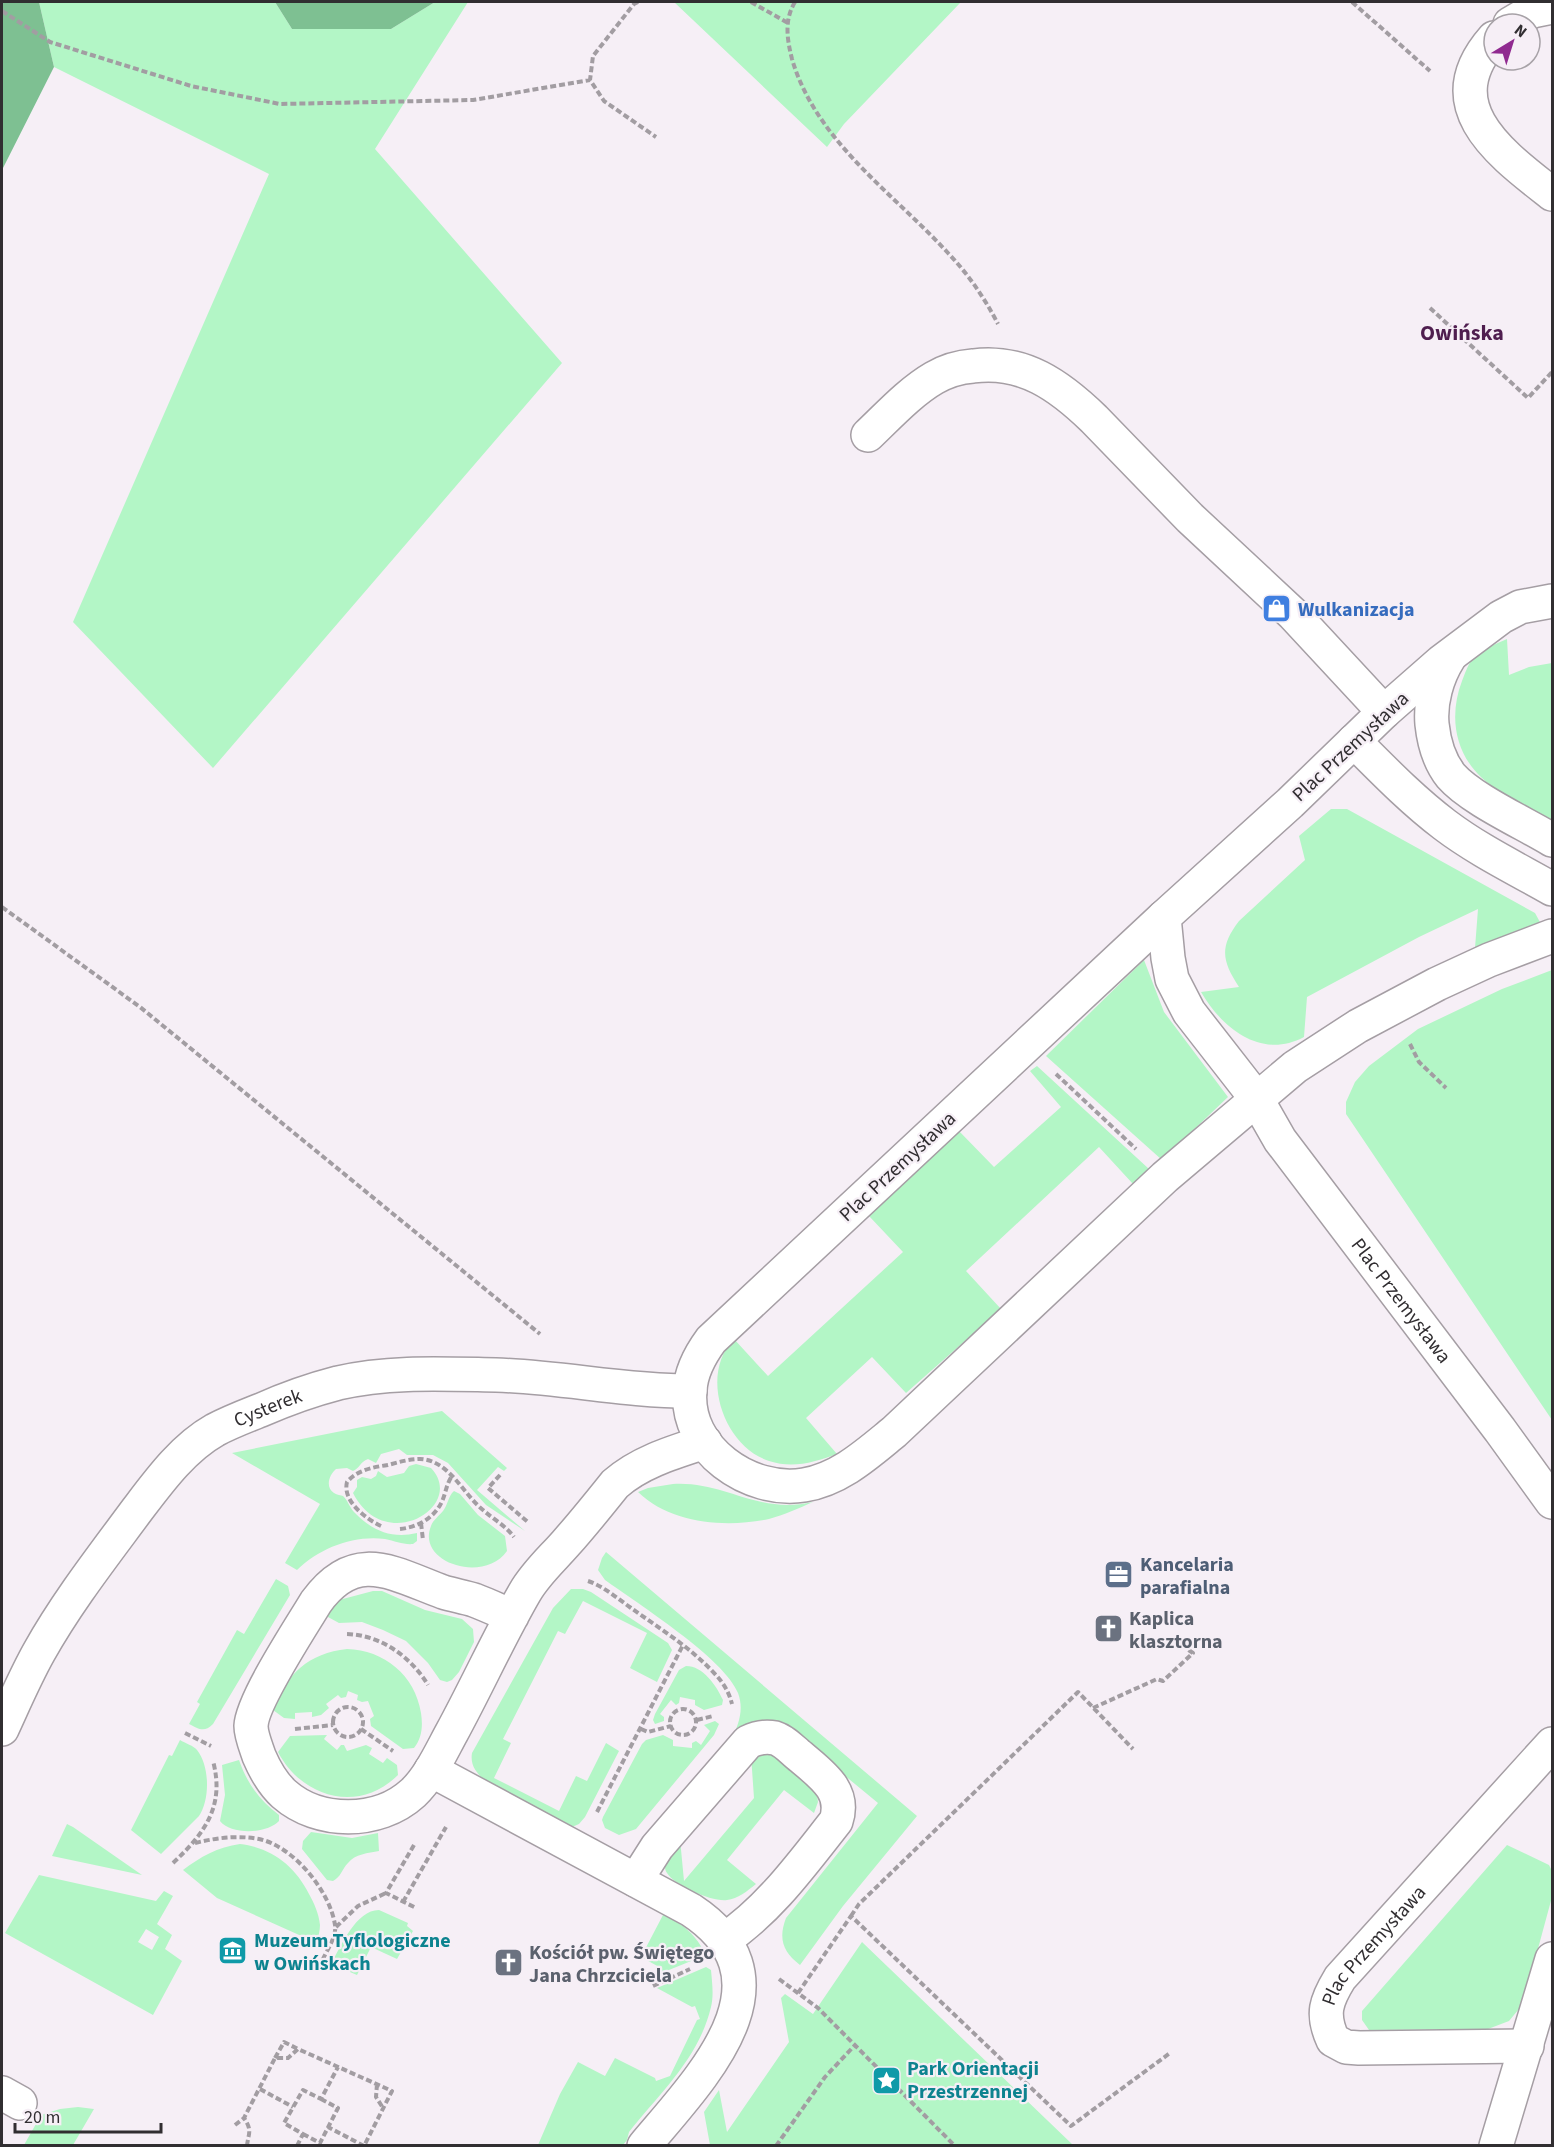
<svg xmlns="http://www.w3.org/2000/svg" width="1554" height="2147" viewBox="0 0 1554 2147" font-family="'Source Sans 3',sans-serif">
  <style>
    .green { fill: #b3f6c6; fill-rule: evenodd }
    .forest { fill: #7ec092 }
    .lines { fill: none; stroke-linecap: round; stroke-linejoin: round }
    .minor-casing { stroke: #a59ea4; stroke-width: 36 }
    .path { stroke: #a29da2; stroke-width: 4; stroke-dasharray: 6 3; stroke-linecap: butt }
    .minor { stroke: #fff; stroke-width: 33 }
    .labels { text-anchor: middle; stroke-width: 4.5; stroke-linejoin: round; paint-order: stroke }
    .shop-label { font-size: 20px; font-weight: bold; fill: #366cbe; stroke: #f6eff6; text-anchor: start }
    .street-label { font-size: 20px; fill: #312e31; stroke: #f6eff6 }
    .service-label { font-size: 20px; font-weight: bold; fill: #4e5e75; stroke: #f6eff6; text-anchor: start }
    .worship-label { font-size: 20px; font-weight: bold; fill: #5b616d; stroke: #f6eff6; text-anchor: start }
    .culture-label { font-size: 20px; font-weight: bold; fill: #0d838f; stroke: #f6eff6; text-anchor: start }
    .quarter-label { font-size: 22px; font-weight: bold; fill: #4f1e4f; stroke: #f6eff6 }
  </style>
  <rect width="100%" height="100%" fill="#f6eff6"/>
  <path class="green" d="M39,2H275L292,29H391L435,2H468L375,149L562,363L213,768L73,622L269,174L54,67Z
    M674,2H961L844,124L827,147Z
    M1507,639L1509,675L1529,667L1552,663V820C1529,807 1501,796 1482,778C1454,752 1449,715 1462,681C1465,674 1467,666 1472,660C1481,650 1495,644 1507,639Z
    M1331,809H1347L1535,913L1541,924L1475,948L1478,909L1419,937L1307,997L1304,1037C1261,1060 1222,1028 1201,992L1239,987C1222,961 1219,947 1239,921L1305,860L1299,836Z
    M1144,960L1164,1012L1228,1097L1162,1160L1046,1056Z
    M1552,970V1420L1346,1114V1102L1355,1082L1369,1066L1418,1029L1502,989Z
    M1037,1066L1149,1169L1133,1184L1099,1147L966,1271L1001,1309L906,1393L872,1357L806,1418L837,1454C815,1462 793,1469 769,1461C723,1446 699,1374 734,1339L768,1376L903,1252L869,1216L959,1131L994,1167L1061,1107L1030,1071Z
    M442,1411L507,1468L504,1471L498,1467L477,1490L525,1531L486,1505L448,1463L433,1455H407L399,1449L381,1454L376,1463L368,1459C360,1462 360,1468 353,1471L347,1468L336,1469C329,1475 325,1487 334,1493C337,1495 341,1495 343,1496C347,1499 350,1508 354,1512C372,1531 392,1539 417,1533V1541L413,1544C404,1545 395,1541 385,1539C353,1535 320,1548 297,1570L285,1563L320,1504L232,1453Z
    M416,1464L431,1468C467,1506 385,1556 353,1493L357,1487V1480L362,1477L371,1479L376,1476L378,1471L387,1477L404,1473L409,1466Z
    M673,1484C726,1481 757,1515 813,1502C799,1508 784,1515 769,1519C726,1528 671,1524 638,1492L648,1488Z
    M454,1491L460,1494L478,1515L505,1536L507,1551C484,1584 416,1563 431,1526C433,1520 439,1516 443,1511C448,1505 448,1496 454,1491Z
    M606,1552L917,1816L843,1906L800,1965C783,1952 778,1939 786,1918L878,1803L787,1728L732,1738C739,1724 744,1709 738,1693C725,1659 637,1603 605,1580L598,1570L602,1558Z
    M276,1579L288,1586L290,1595L213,1724C204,1733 199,1729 189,1724L200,1704L197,1702L237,1630L244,1634Z
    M571,1589H583L591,1592L668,1643L672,1650L657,1682L630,1668L647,1633L583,1601L565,1634L558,1631L503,1739L511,1743L494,1778L559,1811L576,1776L587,1781L606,1743L619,1751L585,1817L579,1824L572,1827L484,1780C476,1772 470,1765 472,1753L553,1608Z
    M373,1591H382L425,1610L462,1619L473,1629L474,1642L459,1672L452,1680L447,1682L440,1680L428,1663L406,1641L383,1630L362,1622L339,1623L328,1617L327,1613L339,1600Z
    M347,1649C384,1650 415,1675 421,1713C423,1726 422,1738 414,1748L403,1749L371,1726L370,1719L374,1716L368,1701L362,1702L357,1700L358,1695L348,1691L346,1697L341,1698L338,1695L326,1704L329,1708L321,1715L312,1717V1712L295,1713V1719L284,1718L273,1710C286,1674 309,1653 347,1649Z
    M686,1666C703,1666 716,1685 723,1700L722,1705L704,1710L695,1705V1700L680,1697L679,1703L676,1705L671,1700L660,1714L664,1717V1721L655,1724L653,1720L655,1714L679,1670Z
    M715,1721L719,1724L714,1735L636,1829L619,1835L605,1828L602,1820L603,1817L642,1744L646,1740L663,1735L673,1740V1746L692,1748V1743L696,1741L701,1745L710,1731L704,1725Z
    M327,1735L324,1739L337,1750L341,1745H344L347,1751L366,1745L372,1748L369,1754L383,1763L387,1758L397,1765L398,1775C359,1814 302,1798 278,1752L290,1736Z
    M180,1740C185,1743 194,1746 197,1750C210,1766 210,1800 199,1816L161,1854L131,1830L169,1755L172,1756Z
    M769,1750L816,1790L818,1802L814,1813L784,1790L727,1860L756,1884C747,1891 738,1899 727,1900C712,1902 675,1886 667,1873C664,1869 665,1864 665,1859L680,1839L684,1881L754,1798L751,1755Z
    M239,1760C247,1783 259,1800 279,1815V1821C267,1834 231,1835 220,1821L225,1795L222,1765Z
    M67,1824L73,1827L142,1875L52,1856Z
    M311,1832L352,1838L378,1833L379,1851C368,1853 355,1854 348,1863C342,1869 341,1877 333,1881L327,1880L302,1849L303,1841Z
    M240,1844C272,1848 295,1866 309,1894C314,1903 319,1914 320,1925C320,1931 318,1937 317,1943L217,1898L183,1870C200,1857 218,1847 240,1844Z
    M1507,1845L1549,1865L1552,1871V1897L1523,2004L1509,2021L1488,2029L1369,2030L1362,2020V2011Z
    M39,1875L156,1901L164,1891L173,1896L157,1924L172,1935L165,1949L182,1961L153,2015L5,1933ZM146,1929L159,1937L152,1950L138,1942Z
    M379,1910L408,1923L407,1926L413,1931L397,1959L371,1947L357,1975L331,1964C341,1946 356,1910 379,1910Z
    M663,1915C684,1924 696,1935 706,1955L659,1974L661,1968L641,1957Z
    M862,1942L1073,2145H710L704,2112L719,2090L727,2132L789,2042L781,1998L785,1994L813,2014Z
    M706,1967L711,1970C712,1982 714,1995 711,2007C699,2058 660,2093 629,2132L627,2140L623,2145H538L560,2094L578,2062L605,2076L615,2058L655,2078L656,2081L670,2076L697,2020L700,2019L695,2006L692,2007L657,1988Z
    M78,2107L94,2109L73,2145H24L41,2115L60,2109Z"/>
  <path class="forest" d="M2,2H39L54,67L2,170Z
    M275,2H435L391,29H292Z"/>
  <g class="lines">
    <defs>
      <g id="minor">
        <path d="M1510,24L1532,11L1552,7"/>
        <path d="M1494,38C1434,106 1500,153 1552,194"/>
        <path d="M868,435C889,415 910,392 934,378C946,371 960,367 973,366C1023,359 1060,386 1094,419L1190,518L1293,614L1384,712"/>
        <path id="s1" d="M1552,601L1520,607L1501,617L1441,662L1384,712L1290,803L1164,917L1168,958L1172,979L1189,1012L1256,1098L1280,1140L1500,1430L1552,1502"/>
        <path d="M1449,658C1437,677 1430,702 1432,724C1434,743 1439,761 1451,776C1471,799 1524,823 1552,840"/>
        <path d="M1354,741C1383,770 1412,800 1445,825C1478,850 1517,869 1552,889"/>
        <path d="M1164,917L711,1340C700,1355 691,1371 690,1390C684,1449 750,1494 804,1485C840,1479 867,1454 894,1432L1165,1177L1295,1067L1358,1026L1437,984L1489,960L1552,936"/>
        <path d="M512,1616C500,1611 487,1605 474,1600C464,1597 453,1595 443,1592C392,1573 355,1548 316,1602C301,1627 252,1701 251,1726C251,1735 256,1747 259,1756C265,1770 273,1784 284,1794C318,1824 378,1825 413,1793C430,1777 441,1752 452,1732C477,1686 499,1637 525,1592C536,1573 552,1559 566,1543C583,1524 599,1504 615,1484C640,1462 674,1452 705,1442"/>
        <path id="s2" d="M2,1729C14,1703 25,1677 39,1652C67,1602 103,1556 137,1510C159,1481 183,1448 215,1430C230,1422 246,1416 261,1410C286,1399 311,1390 338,1383C389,1371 444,1374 496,1375C561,1377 624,1391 690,1391"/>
        <path d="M431,1770L691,1910C799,1981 699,2080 644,2146"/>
        <path d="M636,1880L657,1847L748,1742C756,1738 765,1736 775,1738C785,1741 793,1751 801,1757C822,1775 846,1791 836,1821C802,1864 769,1910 724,1940"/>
        <path id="s3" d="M1527,2046L1359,2048L1346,2047L1333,2040C1321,2014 1326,2001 1340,1978L1552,1744"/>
        <path d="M2,2093L20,2103"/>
        <path d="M1496,2146L1552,1959"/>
      </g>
    </defs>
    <use href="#minor" class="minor-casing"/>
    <path class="path" d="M638,2L634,4L593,56L590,80L604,101L656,137
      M751,2L788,23
      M795,2C784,20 787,39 792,59C816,141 892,192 948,253C968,274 984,297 998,324
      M1352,2L1430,71
      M2,11L50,42L191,86L280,104L473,100L590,80
      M1430,308L1528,398L1552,372
      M2,907L140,1007L540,1334
      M1410,1044L1419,1062L1446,1088
      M1056,1074L1136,1149
      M500,1475L488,1488L529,1523
      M421,1523L423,1540
      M381,1526C366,1519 342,1501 347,1482C357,1470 374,1467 388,1465C399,1462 410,1459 420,1459C449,1460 463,1494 483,1510C493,1519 506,1526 514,1537
      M400,1529C419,1527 436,1517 443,1499C446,1491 447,1483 452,1476
      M588,1581C603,1586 617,1598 631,1608C659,1628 690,1647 714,1673C723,1682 729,1692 732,1704
      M347,1634C381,1635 411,1657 428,1685
      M333 1722a15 15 0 1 1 30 0a15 15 0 1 1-30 0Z
      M1093,1708L1157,1679L1163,1681L1193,1653L1187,1649
      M670 1722a13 13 0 1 1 26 0a13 13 0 1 1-26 0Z
      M697,1720L713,1716
      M295,1729L333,1725
      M361,1729L393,1751
      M641,1729L648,1732L671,1726
      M185,1733L211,1746
      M597,1812L683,1645
      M195,1843C216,1838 237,1835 259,1839C293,1846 330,1891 335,1925C337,1936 327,1950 323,1959
      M414,1845L386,1893L416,1908
      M173,1863C205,1833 225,1806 213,1761
      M403,1902L446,1827
      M851,1916L859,1904L1078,1692L1133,1749
      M336,1927L358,1906L386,1893
      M779,1979L818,2008L955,2146
      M653,1986L690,1969
      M798,1993L851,1916L1071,2126L1170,2053
      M275,2058L284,2042L298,2049
      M377,2084L376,2097L383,2108
      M260,2089L293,2107
      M235,2125L244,2118
      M303,2134L320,2143L338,2108L321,2099
      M247,2146C248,2134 253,2131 244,2118L275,2058H288L298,2049L392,2091L364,2146L328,2127
      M297,2146L303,2134L284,2123L303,2090L321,2099L338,2067
      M776,2146L825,2077L855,2045"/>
    <use href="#minor" class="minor"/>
  </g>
  <defs>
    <symbol id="shop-square" viewBox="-11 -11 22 22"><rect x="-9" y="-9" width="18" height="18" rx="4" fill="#3f7fe0" stroke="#f6eff6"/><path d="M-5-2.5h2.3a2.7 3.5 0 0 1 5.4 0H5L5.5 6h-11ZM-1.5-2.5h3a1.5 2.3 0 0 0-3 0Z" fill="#fff"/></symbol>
    <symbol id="office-square" viewBox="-11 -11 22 22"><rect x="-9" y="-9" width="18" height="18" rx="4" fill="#5c6f8a" stroke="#f6eff6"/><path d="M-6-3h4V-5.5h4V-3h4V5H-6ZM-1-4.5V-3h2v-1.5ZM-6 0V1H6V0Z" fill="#fff"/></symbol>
    <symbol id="church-square" viewBox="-11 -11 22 22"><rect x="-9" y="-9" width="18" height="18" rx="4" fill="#6b7280" stroke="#f6eff6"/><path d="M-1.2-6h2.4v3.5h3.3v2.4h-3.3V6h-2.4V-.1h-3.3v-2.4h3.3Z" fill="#fff"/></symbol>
    <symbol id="museum-square" viewBox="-11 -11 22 22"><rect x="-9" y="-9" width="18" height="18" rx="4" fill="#0f9aa8" stroke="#f6eff6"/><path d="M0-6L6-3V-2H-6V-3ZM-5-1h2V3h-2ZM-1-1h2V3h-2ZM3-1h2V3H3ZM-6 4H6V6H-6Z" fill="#fff"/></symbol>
    <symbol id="sight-square" viewBox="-11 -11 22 22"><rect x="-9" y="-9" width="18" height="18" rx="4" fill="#0f9aa8" stroke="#f6eff6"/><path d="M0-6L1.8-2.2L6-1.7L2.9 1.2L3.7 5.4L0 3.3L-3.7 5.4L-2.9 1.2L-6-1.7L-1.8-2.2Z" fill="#fff"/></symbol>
  </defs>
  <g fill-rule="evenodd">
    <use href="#shop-square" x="1260" y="592" width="33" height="33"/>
    <use href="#office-square" x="1102" y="1558" width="33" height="33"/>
    <use href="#church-square" x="1092" y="1612" width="33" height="33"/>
    <use href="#museum-square" x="216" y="1934" width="33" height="33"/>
    <use href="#church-square" x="492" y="1946" width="33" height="33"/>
    <use href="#sight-square" x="870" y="2064" width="33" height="33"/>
  </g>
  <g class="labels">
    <g class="shop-label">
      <text x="1298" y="616">Wulkanizacja</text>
    </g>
    <g class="street-label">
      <text transform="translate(1350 746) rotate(-43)" y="7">Plac Przemysława</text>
      <text transform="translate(897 1166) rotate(-43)" y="7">Plac Przemysława</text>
      <text dy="7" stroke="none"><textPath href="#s1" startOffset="964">Plac Przemysława</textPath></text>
      <text dy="7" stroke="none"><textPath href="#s2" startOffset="428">Cysterek</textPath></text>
      <text dy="7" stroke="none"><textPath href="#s3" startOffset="308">Plac Przemysława</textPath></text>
    </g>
    <g class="service-label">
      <text x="1140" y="1571">Kancelaria<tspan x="1140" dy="23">parafialna</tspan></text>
    </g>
    <g class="worship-label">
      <text x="1129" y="1625">Kaplica<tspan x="1129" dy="23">klasztorna</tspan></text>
      <text x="529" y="1959">Kościół pw. Świętego<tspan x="529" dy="23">Jana Chrzciciela</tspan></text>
    </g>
    <g class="culture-label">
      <text x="254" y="1947">Muzeum Tyflologiczne<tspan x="254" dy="23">w Owińskach</tspan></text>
      <text x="907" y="2075">Park Orientacji<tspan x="907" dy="23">Przestrzennej</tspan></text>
    </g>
    <g class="quarter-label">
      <text x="1462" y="340">Owińska</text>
    </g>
  </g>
  <rect width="1554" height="2147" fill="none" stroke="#312e31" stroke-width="6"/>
  <g transform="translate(1512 42) rotate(38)"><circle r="28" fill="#f6eff6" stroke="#a7a2a7" stroke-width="1.5"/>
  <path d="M0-4.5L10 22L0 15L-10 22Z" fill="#902a90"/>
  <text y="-9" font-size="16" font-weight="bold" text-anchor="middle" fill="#312e31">N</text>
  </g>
  <path d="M15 2123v9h146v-9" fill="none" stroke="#312e31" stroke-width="3"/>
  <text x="24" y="2123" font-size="18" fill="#312e31" stroke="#f6eff6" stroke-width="4.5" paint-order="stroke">20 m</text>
</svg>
